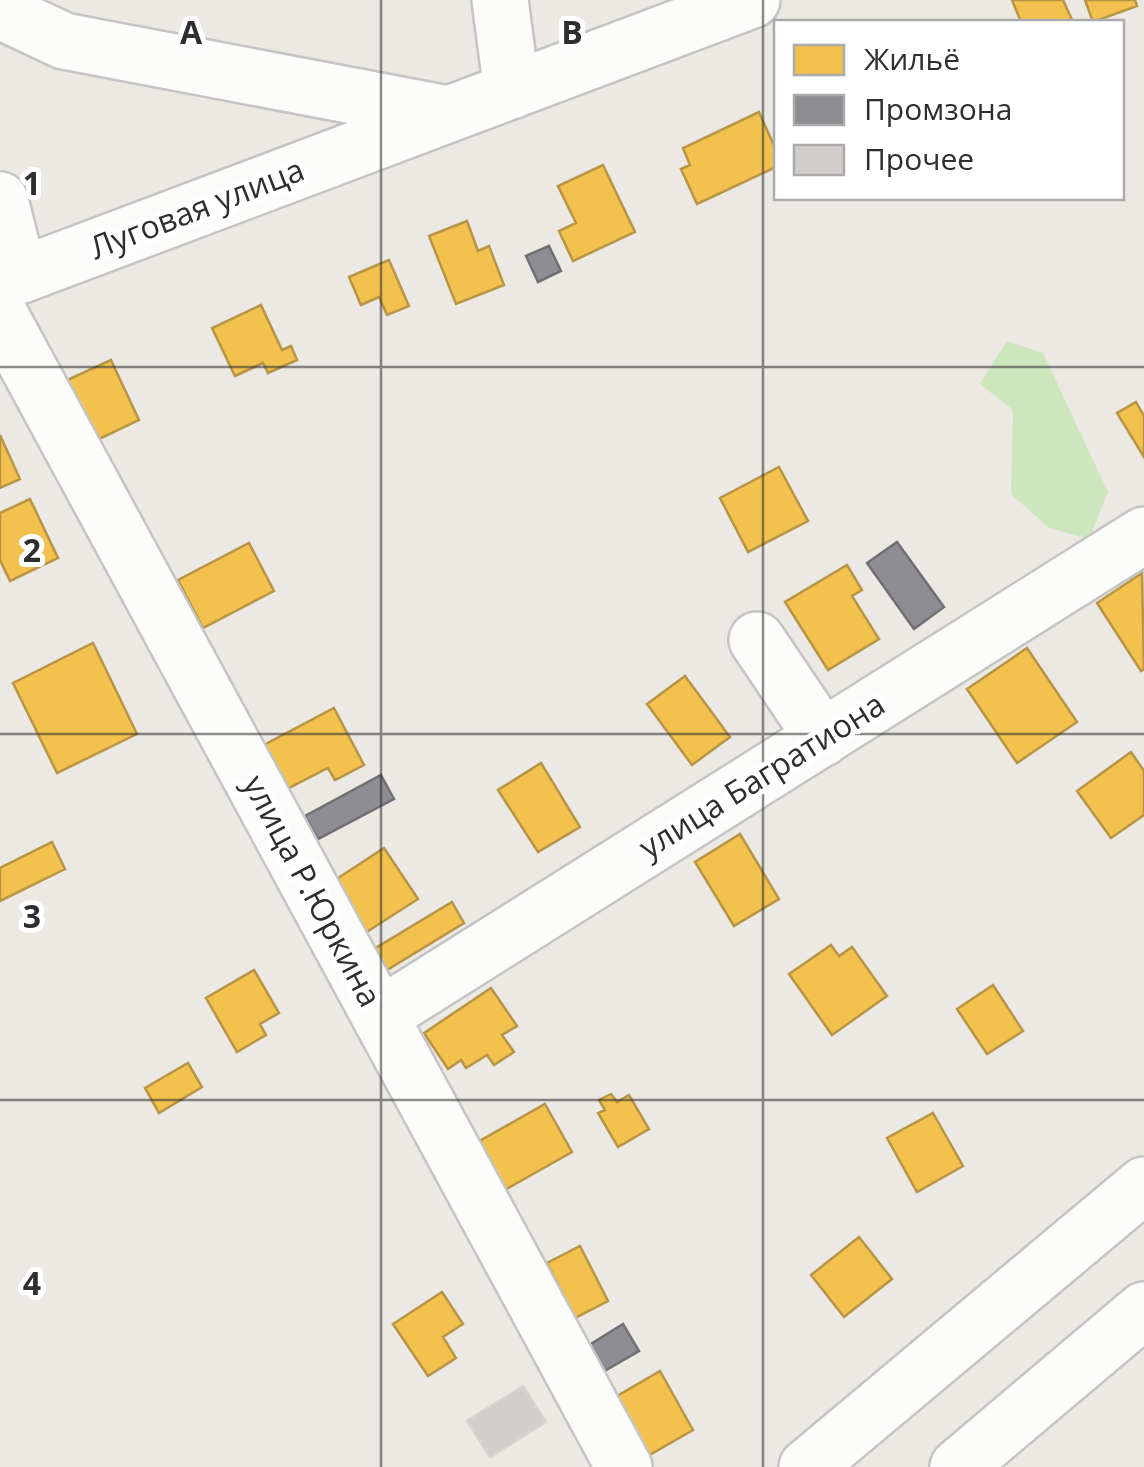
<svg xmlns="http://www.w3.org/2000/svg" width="1144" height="1467" viewBox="0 0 1144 1467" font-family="'Open Sans',sans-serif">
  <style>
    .green { fill: #cee6be }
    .homes { fill: #f2c14e; stroke: #b79544; stroke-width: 2.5 }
    .industry { fill: #8d8d92; stroke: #707074; stroke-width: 2.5 }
    .building { fill: #d1cecb; stroke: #d7d4d0; stroke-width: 2.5 }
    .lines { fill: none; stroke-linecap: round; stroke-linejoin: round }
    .minor-casing { stroke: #c5c4c5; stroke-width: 60 }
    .minor { stroke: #fcfcfb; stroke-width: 55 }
    .grid { fill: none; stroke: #2e2e2e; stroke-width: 2.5; stroke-opacity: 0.55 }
    .labels { text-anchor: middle; stroke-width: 10; stroke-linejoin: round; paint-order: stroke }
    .street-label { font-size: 32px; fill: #2e2e2e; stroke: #fff }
    .grid-label { font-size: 32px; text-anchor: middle; font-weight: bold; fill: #2e2e2e; stroke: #fff; stroke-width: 10; stroke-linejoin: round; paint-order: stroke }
  </style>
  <rect width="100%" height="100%" fill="#ece8e4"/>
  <path class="green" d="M1007,341L1043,353L1108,492L1089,539L1049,528L1011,494L1013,410L980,384Z"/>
  <path class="homes" d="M1012,0H1063L1073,22H1021Z
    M1085,0H1135L1137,6L1093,22Z
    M759,112L776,150V167L697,204L681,169L690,165L683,148Z
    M603,165L635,232L573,261L559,231L576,223L558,186Z
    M467,221L478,251L489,246L504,285L456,304L429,236Z
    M389,260L409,306L387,315L379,297L361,305L349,277Z
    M261,305L282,350L291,346L297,360L268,373L263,363L235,376L212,328Z
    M111,360L139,420L95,441L67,380Z
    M1136,402L1144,416V457L1117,413Z
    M0,435L20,479L0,488Z
    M779,467L808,521L748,552L720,498Z
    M30,499L58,558L10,581L0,560V513Z
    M249,543L274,591L203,628L178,580Z
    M847,565L862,590L852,596L879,639L828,670L785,602Z
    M1142,573L1144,669L1141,671L1097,603Z
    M93,643L137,734L57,773L13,683Z
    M1027,648L1077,722L1017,763L967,689Z
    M685,676L730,737L692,765L647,704Z
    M334,708L364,765L335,780L328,768L285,790L262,746Z
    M1131,752L1144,771V815L1111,838L1077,791Z
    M541,763L580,827L538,852L498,790Z
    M740,834L779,899L734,926L695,862Z
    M52,842L65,869L0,901V868Z
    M384,848L418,899L365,933L332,882Z
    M452,902L464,923L387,970L374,949Z
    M831,945L839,956L852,947L887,996L832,1035L789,974Z
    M254,970L279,1013L260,1024L266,1035L237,1052L206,998Z
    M993,985L1023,1031L987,1054L957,1009Z
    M491,988L517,1026L502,1035L514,1052L494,1065L487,1055L466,1068L461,1060L448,1069L424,1033Z
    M188,1063L202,1087L159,1113L145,1088Z
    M611,1094L617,1102L629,1095L649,1129L618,1147L598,1113L605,1110L599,1100Z
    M545,1104L572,1152L503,1191L476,1143Z
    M933,1113L963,1166L917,1192L887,1138Z
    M859,1237L892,1279L844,1317L811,1275Z
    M580,1246L608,1301L575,1318L547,1263Z
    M442,1292L463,1324L443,1337L456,1358L428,1376L393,1324Z
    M660,1371L693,1430L646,1457L612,1399Z"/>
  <path class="industry" d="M549,246L561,271L538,282L526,256Z
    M897,542L944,607L914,629L867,563Z
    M381,775L394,799L318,839L305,816Z
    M623,1324L639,1351L601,1373L586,1347Z"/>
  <path class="building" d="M523,1386L546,1422L490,1457L467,1421Z"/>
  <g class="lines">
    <defs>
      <path id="minor" d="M500,0L512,91
        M0,11L64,41L448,114
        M0,200L19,276L752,0
        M0,315L624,1467
        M757,640L823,738
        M380,1016L1144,535
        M807,1467L1144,1185
        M958,1467L1144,1310"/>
    </defs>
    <use href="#minor" class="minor-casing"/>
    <use href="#minor" class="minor"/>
  </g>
  <path class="grid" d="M381,0V1467M763,0V1467M0,367H1144M0,734H1144M0,1100H1144"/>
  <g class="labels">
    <g class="street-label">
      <text transform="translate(197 209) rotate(-21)" y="11">Луговая улица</text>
      <text transform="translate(762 776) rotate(-32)" y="11">улица Багратиона</text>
      <text transform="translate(312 891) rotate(62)" y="11">улица Р.Юркина</text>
    </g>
  </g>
  <g class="grid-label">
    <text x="191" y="44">A</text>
    <text x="572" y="44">B</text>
    <text x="32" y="195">1</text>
    <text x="32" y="562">2</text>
    <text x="32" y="928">3</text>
    <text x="32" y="1295">4</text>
  </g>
  <rect x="774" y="20" width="350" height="180" fill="#ffffff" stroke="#ababab" stroke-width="2.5"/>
  <rect x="794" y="45" width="50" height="30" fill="#f2c14e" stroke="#ababab" stroke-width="2.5"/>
  <text x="864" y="70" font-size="30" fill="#2e2e2e">Жильё</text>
  <rect x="794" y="95" width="50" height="30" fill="#8d8d92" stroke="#ababab" stroke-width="2.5"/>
  <text x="864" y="120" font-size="30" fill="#2e2e2e">Промзона</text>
  <rect x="794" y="145" width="50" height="30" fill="#d1cecb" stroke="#ababab" stroke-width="2.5"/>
  <text x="864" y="170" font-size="30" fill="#2e2e2e">Прочее</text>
</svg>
